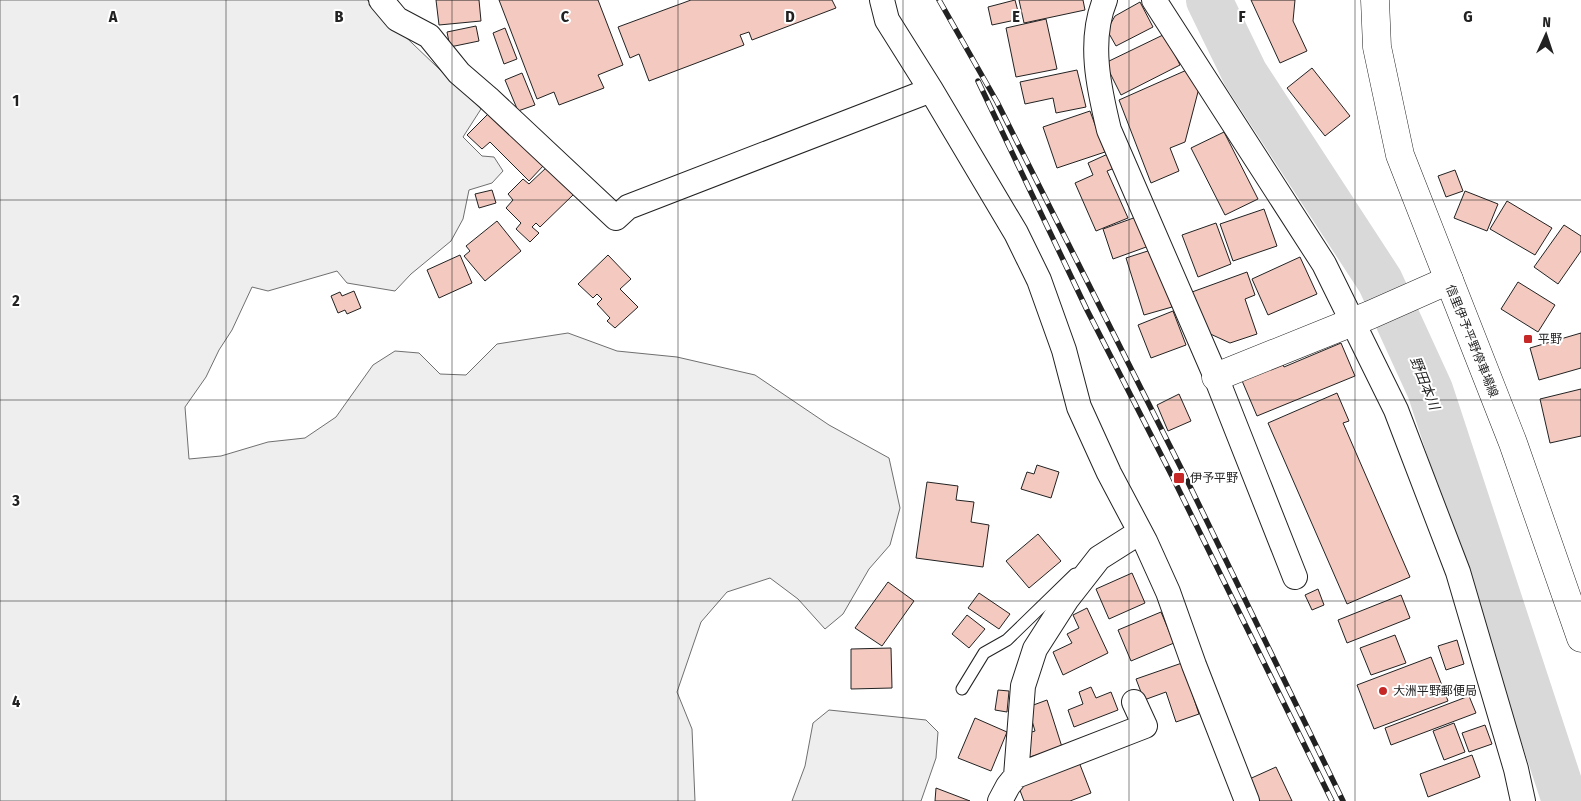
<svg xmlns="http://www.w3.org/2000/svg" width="1581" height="801" viewBox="0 0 1581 801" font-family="'Fira Sans Condensed','Noto Sans JP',sans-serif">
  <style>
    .green { fill: #eee; stroke: #6f6f6f }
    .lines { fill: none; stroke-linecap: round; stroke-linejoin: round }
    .river { stroke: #d9d9d9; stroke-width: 46 }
    .building { fill: #f3c9c0; stroke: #222 }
    .service-casing { stroke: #222; stroke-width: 13 }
    .minor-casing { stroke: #222; stroke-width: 26 }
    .tertiary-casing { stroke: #222; stroke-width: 29 }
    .secondary-casing { stroke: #222; stroke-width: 29 }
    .service { stroke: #fff; stroke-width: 11 }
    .minor { stroke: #fff; stroke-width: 24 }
    .tertiary { stroke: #fff; stroke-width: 28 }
    .secondary { stroke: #fff; stroke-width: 28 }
    .rail-casing { stroke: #222; stroke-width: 5.5 }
    .rail { stroke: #fff; stroke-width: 4; stroke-dasharray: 11; stroke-linecap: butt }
    .grid { fill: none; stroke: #222; stroke-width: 1; stroke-opacity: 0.55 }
    .poi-dot { fill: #c62828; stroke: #fff; stroke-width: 2 }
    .labels { text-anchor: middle; stroke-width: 4; stroke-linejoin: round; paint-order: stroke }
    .poi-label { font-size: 12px; fill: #222; stroke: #fff; text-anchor: start }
    .street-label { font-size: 12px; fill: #222; stroke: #fff }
    .water-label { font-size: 14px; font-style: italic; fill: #222; stroke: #fff }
    .grid-label { font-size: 16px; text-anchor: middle; font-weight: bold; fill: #222; stroke: #fff; stroke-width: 4; stroke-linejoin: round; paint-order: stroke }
  </style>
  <rect width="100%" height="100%" fill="#fff"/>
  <path class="green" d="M0,0H367L481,109L463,137L482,156L494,157L503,171L492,183L469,190L463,219L451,241L411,274L395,291L347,283L337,271L268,291L252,287L232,330L219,350L206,377L185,407L189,459L221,456L268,442L305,438L336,417L373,365L395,351L419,353L440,374L466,375L497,344L568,333L617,351L677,357L755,375L829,425L889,458L900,508L890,545L869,569L843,614L825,629L798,599L770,578L727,592L701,622L677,692L692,729L695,801H0Z
    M829,710L926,720L938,732L936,758L921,801H792L805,766L813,723Z"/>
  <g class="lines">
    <path class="river" d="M1209,0L1245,74L1380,281L1430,390L1565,801"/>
  </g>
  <path class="building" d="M436,0H479L481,21L439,25Z
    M499,0H598L623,65L598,75L604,88L559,105L554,92L537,99Z
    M691,0H832L836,8L752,40L749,32L740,35L744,45L649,81L639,54L630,58L618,27Z
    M1015,0L1020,19L992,25L988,7Z
    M1019,0H1083L1085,10L1024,23Z
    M1251,0H1295L1293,21L1307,51L1280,63Z
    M1140,2L1153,27L1116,46L1107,30L1115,16Z
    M1046,19L1057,69L1016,77L1006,28Z
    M476,26L479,41L450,47L447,32Z
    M505,28L517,59L504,64L493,33Z
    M1165,34L1180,65L1121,95L1105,63Z
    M1312,68L1350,116L1325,136L1287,88Z
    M1189,69L1199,88L1185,142L1170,148L1179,171L1151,183L1119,100Z
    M1077,70L1086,107L1056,113L1053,98L1025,104L1020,82Z
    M522,73L535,105L518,111L505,80Z
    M1090,111L1105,152L1057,168L1043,127Z
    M490,112L544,165L529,181L490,142L482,149L467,135Z
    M1224,132L1258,199L1225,215L1191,148Z
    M1110,153L1117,167L1107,171L1128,218L1096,231L1075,183L1093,175L1088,163Z
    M547,167L574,194L540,227L536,223L532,227L539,233L530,242L516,229L521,223L506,208L513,200L508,194L523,179L529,184Z
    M1455,170L1463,191L1446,197L1438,176Z
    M492,190L496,203L479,208L475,194Z
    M1465,191L1498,204L1487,231L1454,218Z
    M1507,201L1552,228L1535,255L1490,229Z
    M1264,209L1277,246L1233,261L1220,224Z
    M1139,216L1149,246L1113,259L1103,229Z
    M497,221L521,251L485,281L464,256L470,251L466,246Z
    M1216,223L1231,264L1198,277L1182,235Z
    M1564,225L1581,236V251L1558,284L1534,267Z
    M1154,249L1172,307L1144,315L1126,258Z
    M460,255L472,283L439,298L427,270Z
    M608,255L631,279L620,289L638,307L615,328L607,321L610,318L597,304L602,299L597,294L593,298L578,284Z
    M1300,257L1317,294L1268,315L1252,279Z
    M1247,272L1255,295L1245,299L1257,334L1230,343L1206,332L1192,292Z
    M1518,282L1555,305L1538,332L1501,309Z
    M354,291L361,308L347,314L345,310L338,313L331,296L340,292L342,296Z
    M1173,311L1186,345L1151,358L1138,325Z
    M1581,333V368L1539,380L1530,348Z
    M1341,343L1355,376L1257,416L1240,376L1280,359L1284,367Z
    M1581,389V436L1550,443L1540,399Z
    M1337,393L1349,421L1343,423L1410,577L1347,604L1268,423Z
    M1179,394L1191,421L1168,431L1157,405Z
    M1037,465L1059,472L1051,498L1021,489L1027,472L1034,474Z
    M927,482L958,486L956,500L974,502L971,522L989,525L983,567L916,558Z
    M1038,534L1061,561L1029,588L1006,561Z
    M1132,573L1145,603L1109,619L1096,589Z
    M888,582L914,601L882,646L855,628Z
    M1318,589L1324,605L1312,610L1305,595Z
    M979,593L1010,614L999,629L968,608Z
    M1401,595L1410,618L1347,643L1338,620Z
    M1087,608L1108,653L1063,675L1053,652L1072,643L1067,634L1079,628L1073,615Z
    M1161,612L1174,643L1131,661L1118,630Z
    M967,615L985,629L969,648L952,634Z
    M1395,635L1406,663L1371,675L1360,648Z
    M1457,640L1464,664L1446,670L1438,646Z
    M891,648L892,688L851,689V649Z
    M1431,657L1448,701L1374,729L1357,685Z
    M1182,663L1199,714L1176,722L1166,692L1144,700L1136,679Z
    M1091,687L1096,698L1111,692L1118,710L1074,727L1068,710L1083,704L1079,692Z
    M998,690L1009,691L1007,712L995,710Z
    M1469,696L1476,713L1391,745L1385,728Z
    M1047,700L1062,747L1030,757L1022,735L1035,731L1028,707Z
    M975,718L1007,732L991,771L958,758Z
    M1454,723L1465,752L1444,760L1433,731Z
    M1485,725L1492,744L1469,752L1462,733Z
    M1472,755L1480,777L1428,797L1420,774Z
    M1077,757L1091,793L1070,801H1024L1016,780Z
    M1276,767L1292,801H1254L1245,781Z
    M936,788L970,801H935Z"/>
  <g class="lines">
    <defs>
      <path id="service" d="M962,689L984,653L1007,640L1075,574"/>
      <path id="minor" d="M381,0L397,19L429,36L459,73L488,98L616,218L628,207L931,90L887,20L882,0
        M1105,0C1088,41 1099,89 1109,130L1216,377L1295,577
        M1154,0L1324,264L1396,410L1458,572L1516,769L1523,801
        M931,90L1016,233L1039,280L1064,350L1079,407L1109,473L1145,541L1168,592L1194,665L1247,801
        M1016,776L1023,686L1035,649L1067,599L1099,558L1140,532
        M1000,801L1008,786L1016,776L1145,726L1134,702"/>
      <path id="tertiary" d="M1375,0L1377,47L1400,155L1449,280"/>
      <path id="secondary" d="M1216,377L1370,315L1449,280L1513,443L1581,638"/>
    </defs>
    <use href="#service" class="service-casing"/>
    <use href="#minor" class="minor-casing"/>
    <use href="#tertiary" class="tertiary-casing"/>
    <use href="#secondary" class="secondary-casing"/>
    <use href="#service" class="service"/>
    <use href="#minor" class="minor"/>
    <use href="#tertiary" class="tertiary"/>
    <use href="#secondary" class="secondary"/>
    <defs>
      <path id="rail" d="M939,0L997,102L1184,474L1343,801
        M978,81L1087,310L1174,480L1332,801"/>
    </defs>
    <use href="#rail" class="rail-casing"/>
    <use href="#rail" class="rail"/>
  </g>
  <path class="grid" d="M226,0V801M452,0V801M678,0V801M903,0V801M1129,0V801M1355,0V801M0,200H1581M0,400H1581M0,601H1581"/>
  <g class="poi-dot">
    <rect x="1523" y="334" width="10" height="10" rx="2.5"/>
    <rect x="1173" y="472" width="12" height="12" rx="2.5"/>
    <circle cx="1383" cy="691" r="5"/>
  </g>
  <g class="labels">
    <g class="poi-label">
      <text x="1538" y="343">平野</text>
      <text x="1190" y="482">伊予平野</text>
      <text x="1393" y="695">大洲平野郵便局</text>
    </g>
    <g class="street-label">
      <text transform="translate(1472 341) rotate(68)" y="4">信里伊予平野停車場線</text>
    </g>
    <g class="water-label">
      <text transform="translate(1425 383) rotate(68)" y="5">野田本川</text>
    </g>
  </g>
  <g class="grid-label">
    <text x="113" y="22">A</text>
    <text x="339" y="22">B</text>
    <text x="565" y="22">C</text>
    <text x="790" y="22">D</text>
    <text x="1016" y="22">E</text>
    <text x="1242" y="22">F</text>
    <text x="1468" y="22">G</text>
    <text x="16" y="106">1</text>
    <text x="16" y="306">2</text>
    <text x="16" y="506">3</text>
    <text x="16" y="707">4</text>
  </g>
  <g transform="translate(1546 35) rotate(3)" stroke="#ffffff" stroke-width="4" paint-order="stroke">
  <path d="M0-4L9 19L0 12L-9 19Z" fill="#222222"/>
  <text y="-8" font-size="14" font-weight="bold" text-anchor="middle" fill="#222222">N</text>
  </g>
</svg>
